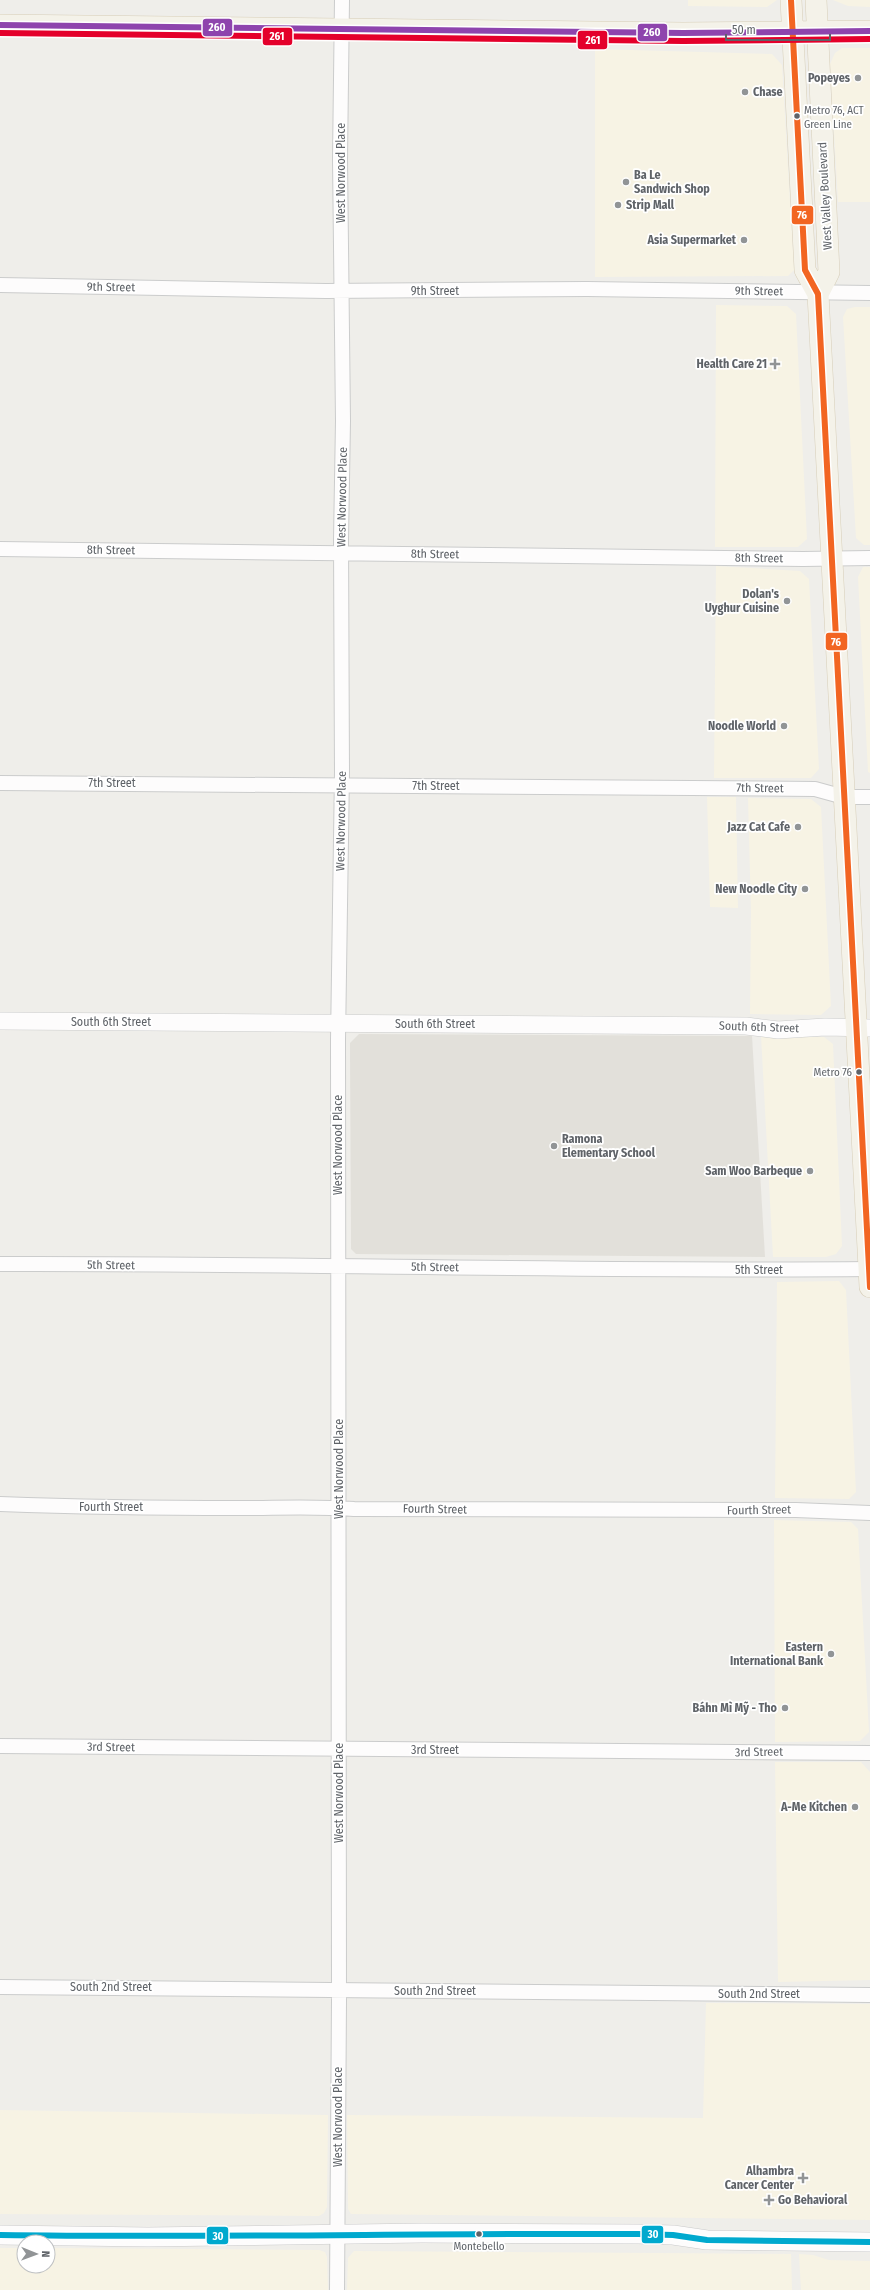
<svg xmlns="http://www.w3.org/2000/svg" width="870" height="2290" viewBox="0 0 870 2290" font-family="'Fira Sans Condensed',sans-serif">
  <style>
    .commercial { fill: #f7f3e4 }
    .education { fill: #e2e0da }
    .lines { fill: none; stroke-linecap: round; stroke-linejoin: round }
    .minor-casing { stroke: #cbcccc; stroke-width: 16 }
    .tertiary-casing { stroke: #cbcccc; stroke-width: 18 }
    .secondary-casing { stroke: #cacacb; stroke-width: 20 }
    .primary-casing { stroke: #d7ceb8; stroke-width: 22 }
    .minor { stroke: #fdfcfc; stroke-width: 14 }
    .tertiary { stroke: #fdfcfc; stroke-width: 17 }
    .secondary { stroke: #fdfcfc; stroke-width: 19 }
    .primary { stroke: #f4f2e9; stroke-width: 21 }
    .bus-1-casing { stroke: #fff; stroke-width: 9 }
    .bus-2-casing { stroke: #fff; stroke-width: 9 }
    .bus-3-casing { stroke: #fff; stroke-width: 9 }
    .bus-4-casing { stroke: #fff; stroke-width: 9 }
    .bus-1 { stroke: #f26522; stroke-width: 6 }
    .bus-2 { stroke: #00a9ce; stroke-width: 6 }
    .bus-3 { stroke: #8e44ad; stroke-width: 6 }
    .bus-4 { stroke: #e4002b; stroke-width: 6 }
    .poi-dot { fill: #919496; stroke: #fff; stroke-width: 1.5 }
    .bus-dot { fill: #5f6368; stroke: #fff; stroke-width: 1.5 }
    .labels { text-anchor: middle; stroke-width: 3.5; stroke-linejoin: round; paint-order: stroke }
    .bus-label { font-size: 11px; fill: #5f6368; stroke: #fff; text-anchor: start }
    .poi-label { font-size: 12px; font-weight: bold; fill: #5f6368; stroke: #fff; text-anchor: end }
    .street-label { font-size: 12px; fill: #5f6368; stroke: #fff }
    .line-badge { stroke: #fff; stroke-width: 1.5 }
    .badge-label { font-size: 11px; text-anchor: middle; font-weight: bold; fill: #fff }
  </style>
  <rect width="100%" height="100%" fill="#efeeea"/>
  <path class="commercial" d="M688,0H777L767,7L688,6Z
    M833,0H870V7L848,6Z
    M842,48H870V202H838L830,64L835,53Z
    M595,49L772,54L782,65L794,270L788,276L595,277Z
    M716,305L787,306L796,314L807,539L798,547H715Z
    M855,307H870V545H864L856,538L843,317L847,309Z
    M716,566L800,571L809,579L819,769L811,778H714Z
    M863,567H870V773L868,772L858,577Z
    M707,797H736L738,908L710,907Z
    M748,798L811,799L821,807L831,1006L821,1015L750,1014L751,912Z
    M761,1036L824,1037L833,1044L842,1246L836,1254L826,1257H773Z
    M839,1281L846,1290L856,1492L849,1499L775,1498L777,1282Z
    M774,1520L851,1522L858,1529L869,1732L860,1741L775,1742Z
    M775,1762H861L870,1772V1980L778,1982Z
    M706,2003L870,2004V2220L351,2214L348,2209L347,2115L703,2118Z
    M0,2110L328,2115L327,2207L324,2213L319,2216L0,2214Z
    M0,2248H24V2266H48V2248L319,2250L325,2252L327,2257L328,2290H0Z
    M354,2251L791,2254L792,2290H347L348,2258Z
    M799,2254L813,2255L829,2260L870,2261V2290H801Z"/>
  <path class="education" d="M359,1034L752,1036L765,1257L356,1254L351,1249L350,1043Z"/>
  <g class="lines">
    <defs>
      <path id="minor" d="M0,285L326,291L587,289L870,293
        M0,549L803,559L870,558
        M0,783L815,789L844,797H870
        M0,1264C290,1263 580,1272 870,1269
        M0,1504C80,1507 160,1508 239,1508C278,1508 316,1506 354,1509L796,1510L870,1513
        M0,1746L870,1753
        M0,1987L870,1995
        M337,2290L339,2000L338,1040L342,772L341,540L343,421L340,159L342,0"/>
      <path id="tertiary" d="M0,1021L746,1026L778,1030L825,1027L870,1028"/>
      <path id="secondary" d="M0,2235L148,2237L422,2233L638,2234L673,2235L707,2240L870,2242"/>
      <path id="primary" d="M791,0L805,270L818,294L870,1287
        M816,0L829,272L818,294
        M0,25L683,33L870,31"/>
    </defs>
    <use href="#minor" class="minor-casing"/>
    <use href="#tertiary" class="tertiary-casing"/>
    <use href="#secondary" class="secondary-casing"/>
    <use href="#primary" class="primary-casing"/>
    <use href="#minor" class="minor"/>
    <use href="#tertiary" class="tertiary"/>
    <use href="#secondary" class="secondary"/>
    <use href="#primary" class="primary"/>
    <defs>
      <path id="bus-1" d="M791,0L805,270L818,294L870,1287"/>
      <path id="bus-2" d="M0,2235C213,2238 425,2233 638,2234L673,2235L707,2240L870,2242"/>
      <path id="bus-3" d="M0,25L683,33L870,31"/>
      <path id="bus-4" d="M0,33L683,41L870,39"/>
    </defs>
    <use href="#bus-1" class="bus-1-casing"/>
    <use href="#bus-2" class="bus-2-casing"/>
    <use href="#bus-3" class="bus-3-casing"/>
    <use href="#bus-4" class="bus-4-casing"/>
    <use href="#bus-1" class="bus-1"/>
    <use href="#bus-2" class="bus-2"/>
    <use href="#bus-3" class="bus-3"/>
    <use href="#bus-4" class="bus-4"/>
  </g>
  <g class="poi-dot">
    <circle cx="858" cy="78" r="4"/>
    <circle cx="745" cy="92" r="4"/>
    <circle cx="626" cy="182" r="4"/>
    <circle cx="618" cy="205" r="4"/>
    <circle cx="744" cy="240" r="4"/>
    <path d="M773 358h4v4h4v4h-4v4h-4v-4h-4v-4h4z"/>
    <circle cx="787" cy="601" r="4"/>
    <circle cx="784" cy="726" r="4"/>
    <circle cx="798" cy="827" r="4"/>
    <circle cx="805" cy="889" r="4"/>
    <circle cx="554" cy="1146" r="4"/>
    <circle cx="810" cy="1171" r="4"/>
    <circle cx="831" cy="1654" r="4"/>
    <circle cx="785" cy="1708" r="4"/>
    <circle cx="855" cy="1807" r="4"/>
    <path d="M801 2172h4v4h4v4h-4v4h-4v-4h-4v-4h4z"/>
    <path d="M767 2194h4v4h4v4h-4v4h-4v-4h-4v-4h4z"/>
  </g>
  <g class="bus-dot">
    <circle cx="797" cy="116" r="3.5"/>
    <circle cx="859" cy="1072" r="3.5"/>
    <circle cx="479" cy="2234" r="3.5"/>
  </g>
  <g class="labels">
    <g class="bus-label">
      <text x="804" y="114">Metro 76, ACT<tspan x="804" dy="14">Green Line</tspan></text>
      <text x="852" y="1076" text-anchor="end">Metro 76</text>
      <text x="479" y="2250" text-anchor="middle">Montebello</text>
    </g>
    <g class="poi-label">
      <text x="850" y="82">Popeyes</text>
      <text x="753" y="96" text-anchor="start">Chase</text>
      <text x="634" y="179" text-anchor="start">Ba Le<tspan x="634" dy="14">Sandwich Shop</tspan></text>
      <text x="626" y="209" text-anchor="start">Strip Mall</text>
      <text x="736" y="244">Asia Supermarket</text>
      <text x="767" y="368">Health Care 21</text>
      <text x="779" y="598">Dolan's<tspan x="779" dy="14">Uyghur Cuisine</tspan></text>
      <text x="776" y="730">Noodle World</text>
      <text x="790" y="831">Jazz Cat Cafe</text>
      <text x="797" y="893">New Noodle City</text>
      <text x="562" y="1143" text-anchor="start">Ramona<tspan x="562" dy="14">Elementary School</tspan></text>
      <text x="802" y="1175">Sam Woo Barbeque</text>
      <text x="823" y="1651">Eastern<tspan x="823" dy="14">International Bank</tspan></text>
      <text x="777" y="1712">Báhn Mì Mỹ - Tho</text>
      <text x="847" y="1811">A-Me Kitchen</text>
      <text x="794" y="2175">Alhambra<tspan x="794" dy="14">Cancer Center</tspan></text>
      <text x="778" y="2204" text-anchor="start">Go Behavioral</text>
    </g>
    <g class="street-label">
      <text transform="translate(341 173) rotate(-90)" y="4">West Norwood Place</text>
      <text transform="translate(825 196) rotate(-93)" y="4">West Valley Boulevard</text>
      <text transform="translate(111 287) rotate(1)" y="4">9th Street</text>
      <text x="435" y="295">9th Street</text>
      <text transform="translate(759 291) rotate(1)" y="4">9th Street</text>
      <text transform="translate(342 497) rotate(-89)" y="4">West Norwood Place</text>
      <text transform="translate(111 550) rotate(1)" y="4">8th Street</text>
      <text transform="translate(435 554) rotate(1)" y="4">8th Street</text>
      <text transform="translate(759 558) rotate(1)" y="4">8th Street</text>
      <text x="112" y="787">7th Street</text>
      <text x="436" y="790">7th Street</text>
      <text transform="translate(760 788) rotate(1)" y="4">7th Street</text>
      <text transform="translate(341 821) rotate(-89)" y="4">West Norwood Place</text>
      <text x="111" y="1026">South 6th Street</text>
      <text x="435" y="1028">South 6th Street</text>
      <text transform="translate(759 1027) rotate(2)" y="4">South 6th Street</text>
      <text transform="translate(338 1145) rotate(-90)" y="4">West Norwood Place</text>
      <text transform="translate(111 1265) rotate(1)" y="4">5th Street</text>
      <text transform="translate(435 1267) rotate(1)" y="4">5th Street</text>
      <text x="759" y="1274">5th Street</text>
      <text transform="translate(339 1469) rotate(-90)" y="4">West Norwood Place</text>
      <text x="111" y="1511">Fourth Street</text>
      <text transform="translate(435 1509) rotate(1)" y="4">Fourth Street</text>
      <text transform="translate(759 1510) rotate(-1)" y="4">Fourth Street</text>
      <text transform="translate(111 1747) rotate(1)" y="4">3rd Street</text>
      <text x="435" y="1754">3rd Street</text>
      <text transform="translate(759 1752) rotate(-1)" y="4">3rd Street</text>
      <text transform="translate(339 1793) rotate(-90)" y="4">West Norwood Place</text>
      <text x="111" y="1991">South 2nd Street</text>
      <text x="435" y="1995">South 2nd Street</text>
      <text x="759" y="1998">South 2nd Street</text>
      <text transform="translate(338 2117) rotate(-90)" y="4">West Norwood Place</text>
    </g>
  </g>
  <g class="line-badge">
    <rect x="202" y="18" width="31" height="19" rx="4" fill="#8e44ad"/>
    <rect x="637" y="23" width="31" height="19" rx="4" fill="#8e44ad"/>
    <rect x="262" y="27" width="31" height="19" rx="4" fill="#e4002b"/>
    <rect x="577" y="30" width="31" height="20" rx="4" fill="#e4002b"/>
    <rect x="791" y="205" width="23" height="20" rx="4" fill="#f26522"/>
    <rect x="825" y="632" width="23" height="19" rx="4" fill="#f26522"/>
    <rect x="641" y="2225" width="23" height="19" rx="4" fill="#00a9ce"/>
    <rect x="206" y="2226" width="23" height="19" rx="4" fill="#00a9ce"/>
  </g>
  <g class="badge-label">
    <text x="217" y="31">260</text>
    <text x="652" y="36">260</text>
    <text x="277" y="40">261</text>
    <text x="593" y="44">261</text>
    <text x="802" y="219">76</text>
    <text x="836" y="646">76</text>
    <text x="653" y="2238">30</text>
    <text x="218" y="2240">30</text>
  </g>
  <g transform="translate(36 2254) rotate(91)"><circle r="19" fill="#ffffff" stroke="#bfc1c3"/>
  <path d="M0-3L7 15L0 10L-7 15Z" fill="#919496"/>
  <text y="-6" font-size="11" font-weight="bold" text-anchor="middle" fill="#5f6368">N</text>
  </g>
  <path d="M726 34v6h104v-6" fill="none" stroke="#5f6368" stroke-width="2"/>
  <text x="732" y="34" font-size="12" fill="#5f6368" stroke="#ffffff" stroke-width="3" paint-order="stroke">50 m</text>
</svg>
